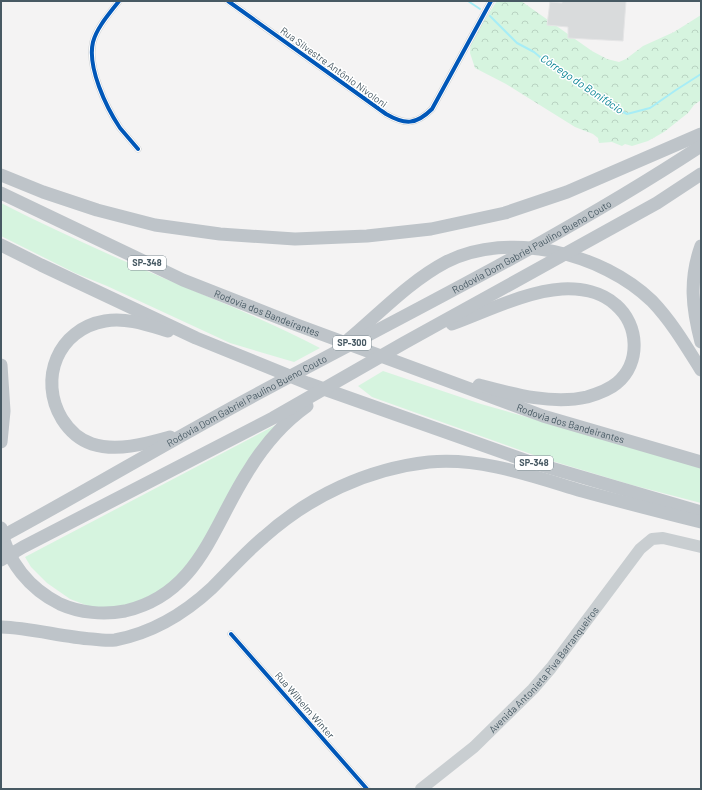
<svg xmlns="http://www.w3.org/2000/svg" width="702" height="790" viewBox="0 0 702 790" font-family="Barlow,sans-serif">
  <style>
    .grass { fill: #d6f4df }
    .forest { fill: url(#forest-crowns) }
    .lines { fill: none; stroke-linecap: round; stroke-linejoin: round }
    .stream { stroke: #a7edf6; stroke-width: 2 }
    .building { fill: #d9dbdc; stroke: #e5e5e6 }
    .street { stroke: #cdd0d2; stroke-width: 7 }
    .primary { stroke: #c9ced1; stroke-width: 12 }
    .highway { stroke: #bec4c9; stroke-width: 13 }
    .cycleway-casing { stroke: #fff; stroke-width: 6 }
    .cycleway { stroke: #0057b8; stroke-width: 4 }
    .labels { text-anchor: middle; stroke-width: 3; stroke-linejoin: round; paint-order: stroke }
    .shield { fill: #fff; stroke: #7e8b92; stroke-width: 1 }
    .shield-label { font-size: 9px; font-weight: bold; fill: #475963 }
    .street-label { font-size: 10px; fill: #475963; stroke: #fff }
    .water-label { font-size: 11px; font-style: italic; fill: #048292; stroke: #fff }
  </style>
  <defs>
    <pattern id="forest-crowns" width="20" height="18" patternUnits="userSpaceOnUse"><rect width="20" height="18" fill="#d6f4df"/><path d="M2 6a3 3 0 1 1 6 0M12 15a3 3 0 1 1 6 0" fill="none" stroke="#b9d3c2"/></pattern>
  </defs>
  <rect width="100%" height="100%" fill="#f4f3f3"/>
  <path class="grass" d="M1,203C54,230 107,254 161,277C215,300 269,321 320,348L294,362L230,343L107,286L75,273L1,236Z
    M383,371L481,404L701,467V503L632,485L539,457L372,397L358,386Z
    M289,418L177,582L123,609L91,607L70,599L47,583L31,567L25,557Z"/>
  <path class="forest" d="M497,1H521L592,51L607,59L619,62L626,59L643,46L674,32L701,15V100L694,105L688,113L664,132L648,141L632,146L625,144L622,146L612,142L599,143L598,138L593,134L575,127L506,84L475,68L470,53L471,40Z"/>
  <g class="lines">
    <path class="stream" d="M468,1L480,9
      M490,16L517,43L534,52L546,62L608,104L627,114L650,108L676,90L701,74"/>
  </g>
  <path class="building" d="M562,1H626L623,41L568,38V27L547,25L550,2L562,3Z"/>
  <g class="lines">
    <path class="street" d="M119,1C110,13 97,27 93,42C87,67 106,107 120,128C126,135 132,142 138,149
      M228,1L386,114C405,125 416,125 432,109L491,1
      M231,634L367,789"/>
    <path class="primary" id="s1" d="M421,789L474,747L533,689L551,668L640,549L652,539L663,538L701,547"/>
    <g class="highway">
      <path d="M1,175L43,192L97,210L155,225L220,234L295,239L367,236L431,229L505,213L567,192L701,134"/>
      <path id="s2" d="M1,193L183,280L297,325L543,416L701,462"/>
      <path d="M1,245L41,265L196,338L307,383L527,461L701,512"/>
      <path d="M701,246C689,279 692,308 701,342"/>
      <path d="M452,324C485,312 527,291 562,289C581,288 602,292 616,305C639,325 641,363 617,383C609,390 597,394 587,397C552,405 513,394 479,385"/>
      <path d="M168,331C148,325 126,317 105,321C58,329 38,379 62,419C69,430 80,440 92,444C117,452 145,444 170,437"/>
      <path d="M349,339C380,313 410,281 446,262C510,230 602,253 652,301C672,322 686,346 701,370"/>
      <path d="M1,365L4,411L1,442"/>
      <path d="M1,528C7,562 30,589 60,604C80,613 104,615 125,611C198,594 212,528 247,473C262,448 283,423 307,406"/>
      <path id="s3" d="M1,537C92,488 181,434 272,386C416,309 564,236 701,146"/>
      <path d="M1,560L23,547L273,418L404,343L657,203L701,174"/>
      <path d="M1,627C32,628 62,637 92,639C100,640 108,641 115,640C152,633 184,614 212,588C229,571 245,553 264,537C310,496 367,469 429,462C481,457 532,476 582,491C622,502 661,512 701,522"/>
    </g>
    <defs>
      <path id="cycleway" d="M119,1C110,13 97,27 93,42C87,67 106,107 120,128C126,135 132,142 138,149
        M228,1L386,114C405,125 416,125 432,109L491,1
        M231,634L367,789"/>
    </defs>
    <use href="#cycleway" class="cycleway-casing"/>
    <use href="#cycleway" class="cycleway"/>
  </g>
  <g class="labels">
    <g class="shield">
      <rect x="128" y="256" width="38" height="14" rx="3"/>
      <rect x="333" y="336" width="38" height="14" rx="3"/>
      <rect x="515" y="456" width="38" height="14" rx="3"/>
    </g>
    <g class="shield-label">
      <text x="147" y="266">SP-348</text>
      <text x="352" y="346">SP-300</text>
      <text x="534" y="466">SP-348</text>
    </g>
    <g class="street-label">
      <text transform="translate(334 67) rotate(36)" y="4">Rua Silvestre Antônio Nivoloni</text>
      <text dy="4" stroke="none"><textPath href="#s3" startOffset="605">Rodovia Dom Gabriel Paulino Bueno Couto</textPath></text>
      <text dy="4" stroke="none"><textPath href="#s2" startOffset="292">Rodovia dos Bandeirantes</textPath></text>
      <text dy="4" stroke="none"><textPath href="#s3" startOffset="281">Rodovia Dom Gabriel Paulino Bueno Couto</textPath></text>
      <text dy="4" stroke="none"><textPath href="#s2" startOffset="615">Rodovia dos Bandeirantes</textPath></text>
      <text dy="4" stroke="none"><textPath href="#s1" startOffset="172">Avenida Antonieta Piva Barranqueiros</textPath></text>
      <text transform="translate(305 705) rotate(49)" y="4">Rua Wilhelm Winter</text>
    </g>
    <g class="water-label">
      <text transform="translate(582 84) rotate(34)" y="4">Córrego do Bonifácio</text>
    </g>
  </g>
  <rect width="702" height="790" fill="none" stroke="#475963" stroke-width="4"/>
</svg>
